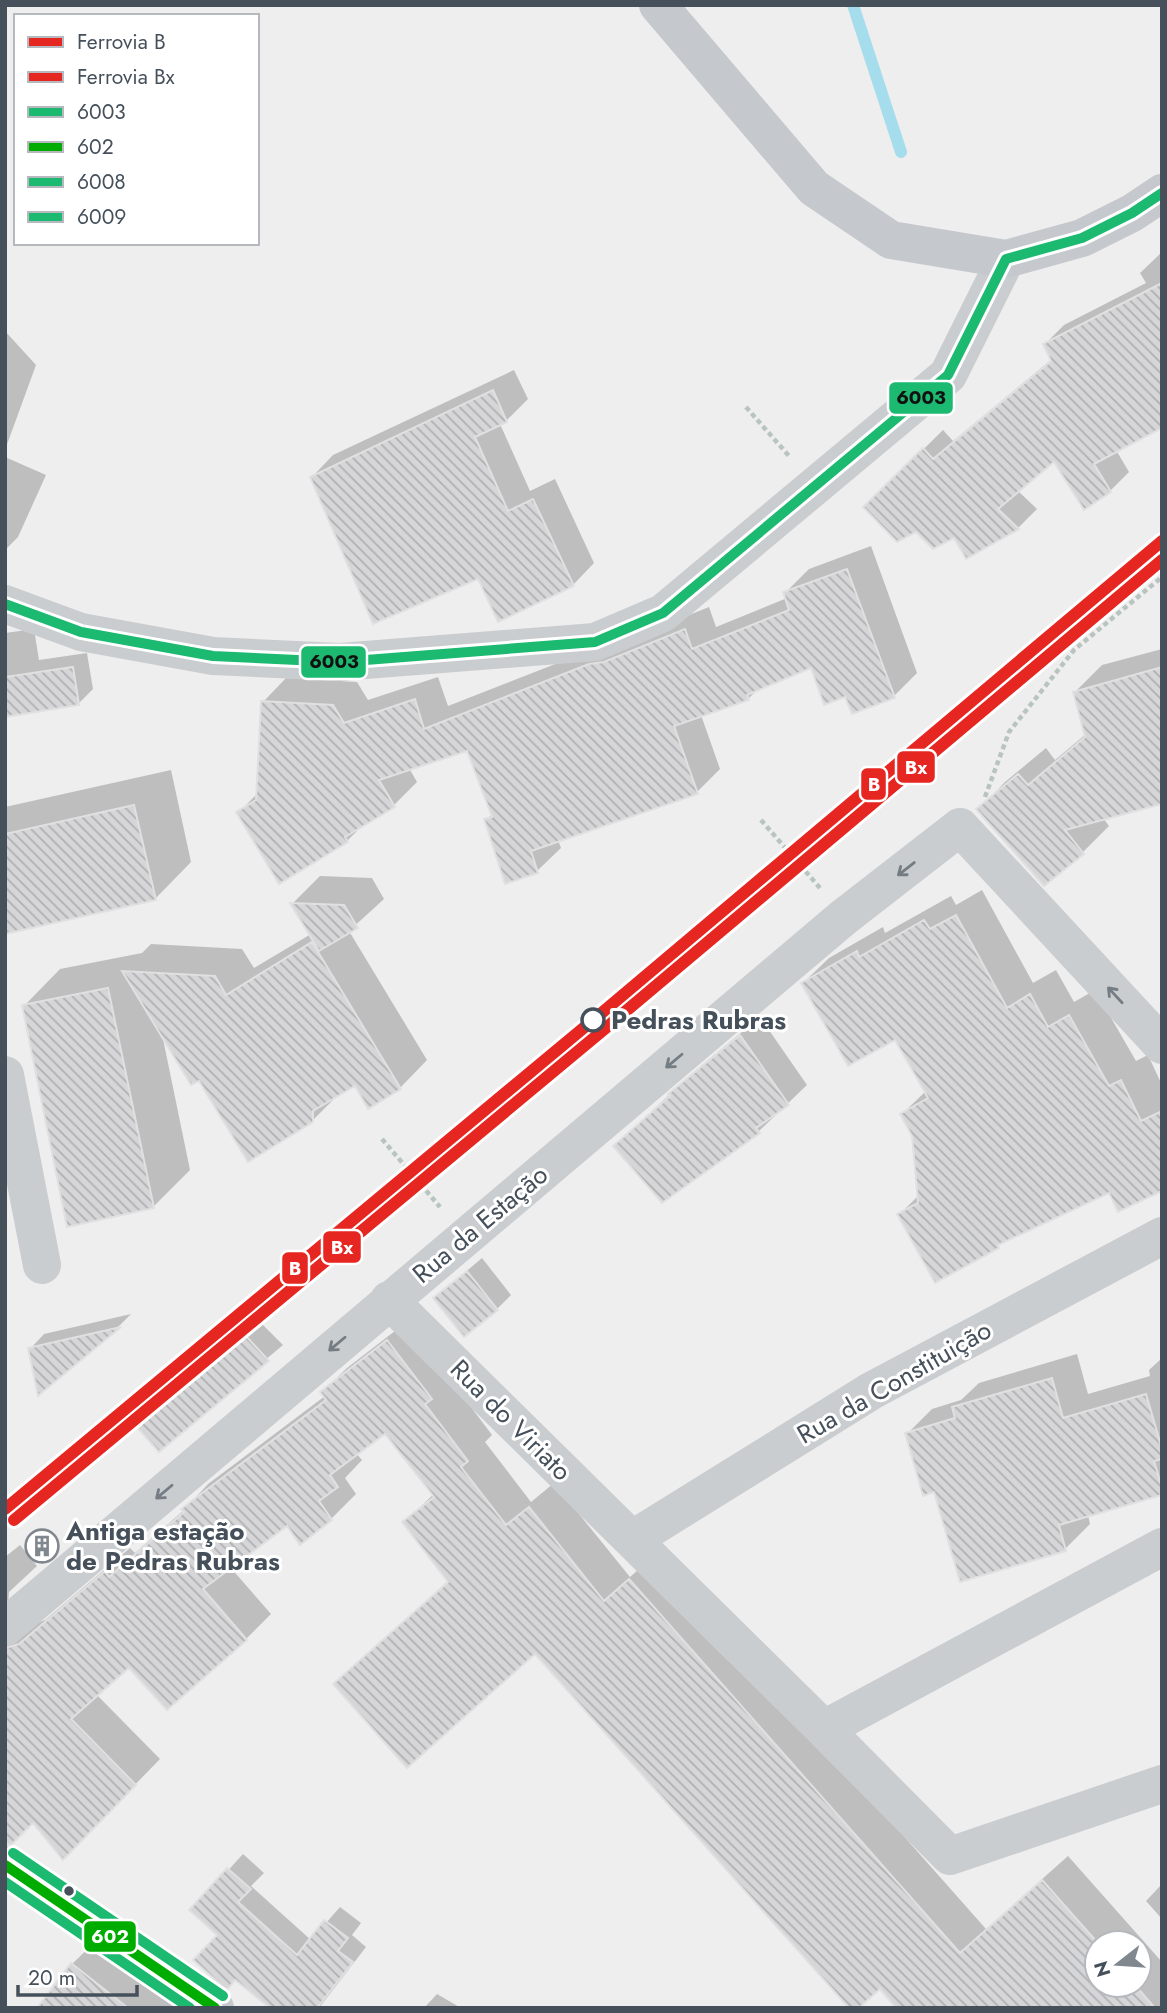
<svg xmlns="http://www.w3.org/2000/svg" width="1167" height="2013" viewBox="0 0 1167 2013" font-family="Jost,sans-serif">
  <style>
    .shadow { fill: #0003; fill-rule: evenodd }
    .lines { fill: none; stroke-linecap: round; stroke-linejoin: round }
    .stream { stroke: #a5dded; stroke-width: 12 }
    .building { fill: url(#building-back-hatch); stroke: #e0e0e1; stroke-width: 2 }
    .path { stroke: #b7c4c0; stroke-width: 4.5; stroke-dasharray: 5 3.5; stroke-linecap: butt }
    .minor { stroke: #cacdcf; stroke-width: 38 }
    .major { stroke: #c5c9cd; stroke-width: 38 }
    .bus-1-casing { stroke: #fff; stroke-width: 16 }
    .bus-2-casing { stroke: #fff; stroke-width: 16 }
    .bus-3-casing { stroke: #fff; stroke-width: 16 }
    .bus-4-casing { stroke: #fff; stroke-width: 16 }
    .bus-1 { stroke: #1cb971; stroke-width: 10 }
    .bus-2 { stroke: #00ac00; stroke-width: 10 }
    .bus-3 { stroke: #1cb971; stroke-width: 10 }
    .bus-4 { stroke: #1cb971; stroke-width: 10 }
    .rail-1-casing { stroke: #fff; stroke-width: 18 }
    .rail-2-casing { stroke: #fff; stroke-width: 18 }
    .rail-1 { stroke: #e62621; stroke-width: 12 }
    .rail-2 { stroke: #e62621; stroke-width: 12 }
    .oneway { stroke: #747c84 }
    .stop-dot { fill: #fff; stroke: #45505b; stroke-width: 3.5 }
    .bus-dot { fill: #45505b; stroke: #fff; stroke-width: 2.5 }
    .labels { text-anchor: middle; stroke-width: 6; stroke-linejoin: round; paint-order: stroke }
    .stop-label { font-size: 26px; font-weight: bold; fill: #45505b; stroke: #fff; text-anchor: start }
    .street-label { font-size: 26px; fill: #45505b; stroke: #fff }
    .poi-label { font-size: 26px; font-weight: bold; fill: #45505b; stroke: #fff; text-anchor: start }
    .line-badge { stroke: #fff; stroke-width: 2.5 }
    .badge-label { font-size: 19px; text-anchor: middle; font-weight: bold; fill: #fff }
    .pale-badge-label { font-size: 19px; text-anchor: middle; font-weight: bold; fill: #111 }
  </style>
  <defs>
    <pattern id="building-back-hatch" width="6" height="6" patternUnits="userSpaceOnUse" patternTransform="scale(1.75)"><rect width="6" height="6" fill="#d6d6d8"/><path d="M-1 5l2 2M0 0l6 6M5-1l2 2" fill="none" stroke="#afb0b2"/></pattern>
  </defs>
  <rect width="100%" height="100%" fill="#efeeee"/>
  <path class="shadow" d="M1162,252V363L1116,450L1129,472L1110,491L1055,459L1017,490L1037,509L1018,528L954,535L916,530L865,507L943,430L953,441L1052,359L1045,344L1064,325L1146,283L1140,273Z
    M5,331L36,365L5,450Z
    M514,370L528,399L506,421L500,424L530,491L555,479L594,563L573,585L479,577L312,477L333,455Z
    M5,457L46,475L18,537L5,550Z
    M871,546L917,673L894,696L846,694L812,666L759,688L748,699L701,715L720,769L697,792L558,840L561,848L537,871L486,820L493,813L468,749L409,768L417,782L394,805L366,822L347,841L238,813L258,793L263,702L286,678L357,682L368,700L438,677L448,706L614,641L629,639L709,607L716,627L787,598L785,593L809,569Z
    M34,629L39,660L87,653L93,689L78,704L5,715V633Z
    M1162,649V802L1103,818L1109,826L1083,852L979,809L1005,782L1046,748L1055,760L1086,734L1075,692L1102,665Z
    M171,770L191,862L155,899L5,932V807Z
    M320,876L372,878L384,899L349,931L427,1060L400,1088L356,1083L339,1094L312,1121L199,1078L162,1034L190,1170L153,1207L24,1006L60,969L142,953L151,944L242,949L254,968L311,934L293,903Z
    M982,890L1033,983L1056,970L1074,1002L1095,990L1136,1061L1148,1055L1162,1085V1189L1110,1191L1005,1240L998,1246L899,1215L919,1195L914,1136L902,1114L926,1091L896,1037L803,983L829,958L883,927L885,933L951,896L956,905Z
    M760,1017L807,1085L758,1132L615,1146L690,1075Z
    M482,1258L511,1295L497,1309L435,1298Z
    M131,1314L120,1325L39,1393L30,1349L44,1334Z
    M413,1317L450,1379L492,1435L485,1442L531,1502L554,1483L630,1577L655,1555L986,1929L1068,1856L1162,1962V2008H899L880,1986L535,1651L335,1684L449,1580L404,1522L434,1494L385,1431L356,1453L362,1460L345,1478L356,1494L331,1519L287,1524L230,1567L271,1614L246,1639L167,1708L130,1665L96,1694L160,1759L88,1833L33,1820L5,1826V1557L20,1545L37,1566L9,1592L8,1606L34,1624L45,1620L130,1548L135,1553L184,1510L208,1484L325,1396L322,1392L347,1368ZM1097,1943H1139V1985H1097Z
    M260,1322L283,1345L159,1449L139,1426Z
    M1077,1354L1088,1394L1150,1376L1149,1370L1162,1358V1494L1088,1515L1090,1524L1065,1549L935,1490L907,1434L932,1409L961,1400L979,1383Z
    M243,1854L264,1873L251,1886L311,1940L340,1907L361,1923L352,1935L366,1947L319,2008H272L219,1935L192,1910Z
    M1162,1884V1919L1146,1901Z
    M100,1937L191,2008H39L72,1964Z
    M437,1994L461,2008H424Z"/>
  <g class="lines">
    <path class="stream" d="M853,5L901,152"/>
  </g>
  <path class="building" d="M1162,283V428L1094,464L1111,492L1084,510L1054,462L998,509L1019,529L966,559L954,538L933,549L916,532L897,542L863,507L923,448L933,459L1051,361L1043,344Z
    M493,390L507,422L475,437L508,511L533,499L574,586L498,622L478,579L373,624L310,477Z
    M847,569L895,698L852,714L845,697L824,705L811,668L747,695L749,700L674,726L698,794L531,851L538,873L505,884L484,819L492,817L467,751L379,780L395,807L345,837L348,842L279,884L236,812L256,800L261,701L333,705L344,723L415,699L424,729L589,664L604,662L685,629L692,649L789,610L783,592Z
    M73,667L79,705L5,717V677Z
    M1162,667V804L1065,830L1084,854L1044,886L976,809L1018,774L1028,785L1085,737L1073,692Z
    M134,805L156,900L5,934V834Z
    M290,903L344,905L358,928L319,951Z
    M956,915L1007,1008L1030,994L1048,1027L1069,1015L1109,1086L1121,1080L1141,1121L1162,1111V1191L1118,1212L1109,1193L998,1245L999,1248L935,1283L897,1214L918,1203L912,1136L900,1114L928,1098L895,1040L848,1066L801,983L857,951L859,957L924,920L930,929Z
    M312,942L401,1089L368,1109L355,1086L313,1111V1122L248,1162L199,1081L191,1085L122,971L215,976L226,995Z
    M108,988L154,1208L67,1227L22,1005Z
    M740,1035L789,1105L756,1128L760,1133L662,1203L613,1146L670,1096L668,1094Z
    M467,1271L498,1310L464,1337L433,1298Z
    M121,1327L38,1396L28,1348Z
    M245,1335L269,1361L159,1452L136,1426Z
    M387,1340L432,1399L425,1404L468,1461L461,1467L506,1525L529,1507L604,1601L629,1579L960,1953L1042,1880L1098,1943L1097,1985H1135L1155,2008H896L880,1989L859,2008H849L535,1654L407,1768L333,1684L448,1582L402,1522L434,1497L385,1434L330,1475L338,1487L319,1501L332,1520L300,1545L287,1526L203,1589L247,1640L167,1710L129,1668L71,1719L136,1785L63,1860L33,1823L11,1845L5,1843V1648L19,1644L105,1571L109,1577L184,1512L181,1509L326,1400L320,1392Z
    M1052,1378L1063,1418L1146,1394L1162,1449V1459L1154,1461L1162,1488V1495L1059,1525L1066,1551L960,1582L934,1492L923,1496L905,1433L955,1418L952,1407Z
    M227,1868L251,1889L238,1902L297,1955L324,1920L348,1938L338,1951L353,1962L317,2008H270L235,1980L227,1990L193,1960L217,1935L189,1910Z
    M71,1963L128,2008H37Z"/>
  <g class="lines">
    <path class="path" d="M746,407L789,456
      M985,797L1009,732L1074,650L1162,577
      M761,820L820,888
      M760,898L801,866
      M382,1139L440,1207
      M421,1185L446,1162"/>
    <path class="minor" d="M5,604L81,632L213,656L340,662L595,642L663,613L948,375L1006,259
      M5,1075L42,1265
      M389,1300L824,1729L1162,1547
      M633,1539L871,1391L1162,1236
      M5,1627L844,917L960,827L1162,1045
      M824,1729L950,1856L1162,1784"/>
    <path class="major" d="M658,5L814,188L891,240L1006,259L1082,238L1132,213L1162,193
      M5,1865L215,2008"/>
    <defs>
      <path id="bus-1" d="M5,604L81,632L213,656L340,662L595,642L663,613L948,375L1006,259L1082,238L1132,213L1162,193"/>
      <path id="bus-2" d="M5,1865L215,2008"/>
      <path id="bus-3" d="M5,1882L190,2008"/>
      <path id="bus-4" d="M13,1853L223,1996"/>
    </defs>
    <use href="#bus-1" class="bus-1-casing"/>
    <use href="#bus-2" class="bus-2-casing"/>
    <use href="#bus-3" class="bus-3-casing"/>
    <use href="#bus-4" class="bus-4-casing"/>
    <use href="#bus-1" class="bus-1"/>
    <use href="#bus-2" class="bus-2"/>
    <use href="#bus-3" class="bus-3"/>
    <use href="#bus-4" class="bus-4"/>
    <defs>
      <path id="rail-1" d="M5,1509L598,1016L1162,541"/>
      <path id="rail-2" d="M14,1520L607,1027L1162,560"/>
    </defs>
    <use href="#rail-1" class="rail-1-casing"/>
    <use href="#rail-2" class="rail-2-casing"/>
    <use href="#rail-1" class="rail-1"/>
    <use href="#rail-2" class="rail-2"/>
  </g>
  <defs><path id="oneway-shaft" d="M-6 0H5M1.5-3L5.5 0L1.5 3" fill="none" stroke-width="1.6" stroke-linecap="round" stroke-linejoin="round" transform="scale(1.75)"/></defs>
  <g class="oneway">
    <use href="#oneway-shaft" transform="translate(906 869) rotate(142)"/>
    <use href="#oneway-shaft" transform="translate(1115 995) rotate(-133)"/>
    <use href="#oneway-shaft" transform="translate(674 1061) rotate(140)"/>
    <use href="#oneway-shaft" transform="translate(337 1344) rotate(140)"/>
    <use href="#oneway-shaft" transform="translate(164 1492) rotate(140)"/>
  </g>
  <defs>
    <symbol id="building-ring" viewBox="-11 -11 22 22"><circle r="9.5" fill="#fff" stroke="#80878e" stroke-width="1.5"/><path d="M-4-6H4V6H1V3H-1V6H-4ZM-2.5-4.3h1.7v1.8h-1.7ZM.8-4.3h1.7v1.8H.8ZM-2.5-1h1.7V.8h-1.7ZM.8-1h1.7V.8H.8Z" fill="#80878e"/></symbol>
  </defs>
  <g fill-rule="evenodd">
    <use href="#building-ring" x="23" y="1527" width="38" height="38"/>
  </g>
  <circle class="stop-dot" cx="593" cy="1020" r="11"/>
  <circle class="bus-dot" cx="69" cy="1891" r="6"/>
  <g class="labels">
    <g class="stop-label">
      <text x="611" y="1029">Pedras Rubras</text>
    </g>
    <g class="street-label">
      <text transform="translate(480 1224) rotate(-40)" y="9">Rua da Estação</text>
      <text transform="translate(894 1382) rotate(-30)" y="9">Rua da Constituição</text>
      <text transform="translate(511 1420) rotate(45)" y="9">Rua do Viriato</text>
    </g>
    <g class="poi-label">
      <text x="66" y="1540">Antiga estação<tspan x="66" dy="30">de Pedras Rubras</tspan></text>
    </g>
  </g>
  <g class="line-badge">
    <rect x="888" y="381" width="66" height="34" rx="7" fill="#1cb971"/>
    <rect x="300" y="645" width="67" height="34" rx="7" fill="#1cb971"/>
    <rect x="896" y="750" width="40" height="34" rx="7" fill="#e62621"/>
    <rect x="860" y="767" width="27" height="34" rx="7" fill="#e62621"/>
    <rect x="322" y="1230" width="40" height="34" rx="7" fill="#e62621"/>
    <rect x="281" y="1251" width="28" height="34" rx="7" fill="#e62621"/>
    <rect x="83" y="1920" width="54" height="33" rx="7" fill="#00ac00"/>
  </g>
  <g class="badge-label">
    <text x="916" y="774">Bx</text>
    <text x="874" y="791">B</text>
    <text x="342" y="1254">Bx</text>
    <text x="295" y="1275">B</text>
    <text x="110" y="1943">602</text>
  </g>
  <g class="pale-badge-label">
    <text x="921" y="404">6003</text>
    <text x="334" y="668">6003</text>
  </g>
  <rect width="1167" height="2013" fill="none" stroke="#45505b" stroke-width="14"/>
  <rect x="14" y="14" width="245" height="231" fill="#ffffff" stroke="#b5b9bd" stroke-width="2"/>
  <rect x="28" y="37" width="35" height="10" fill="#e62621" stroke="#b5b9bd" stroke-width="2"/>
  <text x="77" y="49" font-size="21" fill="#45505b">Ferrovia B</text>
  <rect x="28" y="72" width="35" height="10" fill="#e62621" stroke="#b5b9bd" stroke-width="2"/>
  <text x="77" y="84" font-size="21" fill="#45505b">Ferrovia Bx</text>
  <rect x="28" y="107" width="35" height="10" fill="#1cb971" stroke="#b5b9bd" stroke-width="2"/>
  <text x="77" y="119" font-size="21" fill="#45505b">6003</text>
  <rect x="28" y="142" width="35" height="10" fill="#00ac00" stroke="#b5b9bd" stroke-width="2"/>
  <text x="77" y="154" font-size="21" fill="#45505b">602</text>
  <rect x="28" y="177" width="35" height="10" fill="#1cb971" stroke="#b5b9bd" stroke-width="2"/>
  <text x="77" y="189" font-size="21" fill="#45505b">6008</text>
  <rect x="28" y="212" width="35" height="10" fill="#1cb971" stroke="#b5b9bd" stroke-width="2"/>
  <text x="77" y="224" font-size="21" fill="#45505b">6009</text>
  <g transform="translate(1118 1964) rotate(253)"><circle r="33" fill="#ffffff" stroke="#b5b9bd" stroke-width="2"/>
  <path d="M0-5L12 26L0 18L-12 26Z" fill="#80878e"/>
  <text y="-10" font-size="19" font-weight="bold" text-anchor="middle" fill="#45505b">N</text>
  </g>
  <path d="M18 1985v10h119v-10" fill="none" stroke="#45505b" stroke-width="3.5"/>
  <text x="28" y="1985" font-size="21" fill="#45505b" stroke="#ffffff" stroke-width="5" paint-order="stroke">20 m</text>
</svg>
